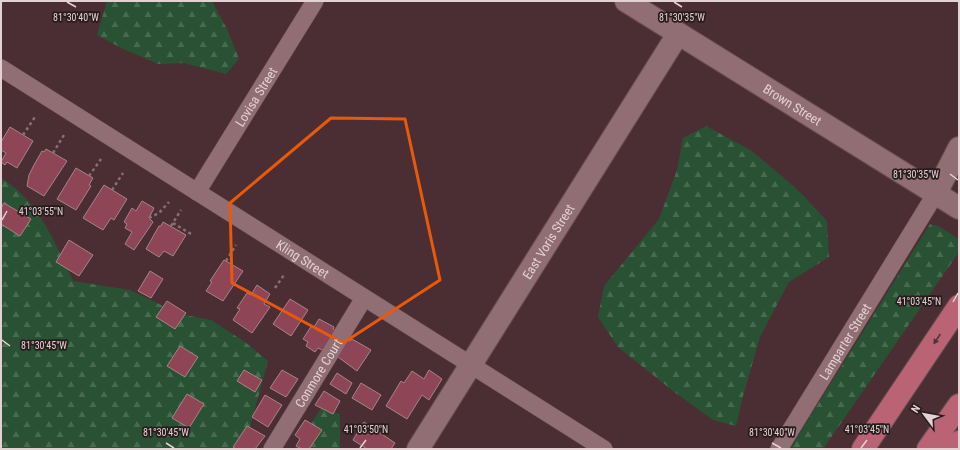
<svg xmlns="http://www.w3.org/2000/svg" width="960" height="450" viewBox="0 0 960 450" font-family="'Roboto Condensed',sans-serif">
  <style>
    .forest { fill: url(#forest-firs) }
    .building { fill: #8e4656; stroke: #a78389 }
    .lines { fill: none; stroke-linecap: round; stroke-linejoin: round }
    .street-casing { stroke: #664d52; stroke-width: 18 }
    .secondary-casing { stroke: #664d52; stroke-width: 24 }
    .highway-casing { stroke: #664d52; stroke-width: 24 }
    .path { stroke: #886f73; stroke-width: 2.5; stroke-dasharray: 3 3; stroke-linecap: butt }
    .street { stroke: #906e74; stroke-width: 17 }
    .secondary { stroke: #906e74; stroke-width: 22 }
    .highway { stroke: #b96375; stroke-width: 22 }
    .oneway { fill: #543137 }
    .marked { fill: none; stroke: #e8590c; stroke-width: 3; stroke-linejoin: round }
    .ticks { fill: none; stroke: #e4d1d4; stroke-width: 1.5 }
    .labels { text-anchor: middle; stroke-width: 3.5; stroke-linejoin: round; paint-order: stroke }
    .street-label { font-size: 13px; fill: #e4d1d4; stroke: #281b1d }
    .ticks-label { font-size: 10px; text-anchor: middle; fill: #e4d1d4; stroke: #281b1d; stroke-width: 3.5; stroke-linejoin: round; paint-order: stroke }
  </style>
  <defs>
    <pattern id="forest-firs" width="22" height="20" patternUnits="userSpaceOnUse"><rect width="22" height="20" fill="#285233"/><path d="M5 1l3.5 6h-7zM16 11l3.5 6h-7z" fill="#476a50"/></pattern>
  </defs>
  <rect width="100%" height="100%" fill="#4b2e33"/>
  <path class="forest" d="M107,1H212L227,29L239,59L226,74L184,63L158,64L121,48L97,35Z
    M706,126L752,151L798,190L827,221L829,257L789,282L760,337L743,396L736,426L713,420L673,391L618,347L598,317L604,286L659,219L677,170L683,138Z
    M1,178C39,201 55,243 73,281L130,290L180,314L211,320L245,342L268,361L244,449H1Z
    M930,224L938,226L959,239V252L823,449H790Z
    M322,407L340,414V449H294Z"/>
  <path class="building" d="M10,127L33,141L17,168L7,162L5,165L1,162L6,153L1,150V142Z
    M46,149L67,161L44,196L27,186L29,175L34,165L42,151L44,152Z
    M76,168L93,178L89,185L91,186L76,210L57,199Z
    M104,185L127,199L114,220L111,218L103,230L83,218Z
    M142,201L154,208L149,218L153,222L134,250L125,244L132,232L125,228L127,224L124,222L132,208L136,211Z
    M4,203L31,219L20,236L1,224V208Z
    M163,222L186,235L173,256L164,251L159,257L146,249L159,226H161Z
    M69,240L93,255L79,276L56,262Z
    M224,260L243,271L223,301L206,291L212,282L210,281Z
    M150,271L163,279L151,298L138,291Z
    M257,285L270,294L264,304L270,307L252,333L233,320L240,309L237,308L247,293L251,295Z
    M290,299L308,310L291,336L273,324Z
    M167,301L186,313L175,329L156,317Z
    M319,319L334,327L333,329L337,331L324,351L318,348L315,352L306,346L308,342L303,339L312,325L314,327Z
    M345,338L350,341L352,339L371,350L357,371L334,354Z
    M180,346L198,357L185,377L167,366Z
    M244,370L262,380L255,392L237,381Z
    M282,370L298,379L286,397L270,388Z
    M429,370L442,379L429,400L422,395L407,419L386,406L401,381L404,383L412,371L424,379Z
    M337,373L352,383L346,394L330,384Z
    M361,383L381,395L372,410L352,398Z
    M324,391L340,401L333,414L315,405Z
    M187,394L204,404L189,428L172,418Z
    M265,395L282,405L268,427L252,417Z
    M305,420L322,430L309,449H302L296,446L300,439L295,435Z
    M364,422L395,443L391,449H367L353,440Z
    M247,426L265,436L255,449H236L233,447Z"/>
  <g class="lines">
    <defs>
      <g id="street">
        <path id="s1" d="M1,68L604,449"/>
        <path id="s2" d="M197,192L315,1"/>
        <path id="s3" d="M272,449L364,298"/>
        <path id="s4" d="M779,449L936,193"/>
      </g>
      <g id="secondary">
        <path id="s5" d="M626,1L959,208"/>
        <path d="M936,193L959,148"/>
        <path id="s6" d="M418,449L678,34"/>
      </g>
      <path id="highway" d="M863,449L959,306
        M928,449L959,405
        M953,449L959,442"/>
    </defs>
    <use href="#street" class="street-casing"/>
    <use href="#secondary" class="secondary-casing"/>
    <use href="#highway" class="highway-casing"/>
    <path class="path" d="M23,135L35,117
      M53,153L64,135
      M89,176L101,159
      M112,190L123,173
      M149,218L159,213L169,202
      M173,223L191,234
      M171,226L181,210
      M226,261L236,245
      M275,288L284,275"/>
    <use href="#street" class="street"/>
    <use href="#secondary" class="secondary"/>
    <use href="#highway" class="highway"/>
  </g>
  <defs><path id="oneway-solid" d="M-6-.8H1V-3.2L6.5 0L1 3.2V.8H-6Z"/></defs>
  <use class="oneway" href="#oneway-solid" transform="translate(937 339) rotate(124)"/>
  <path class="marked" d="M331,118L405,119L440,280L343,343L232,283L230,203Z"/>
  <path class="ticks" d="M67,2L76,7M674,2L682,7M950,174L958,180M2,220L7,211M953,302L958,293M2,340L10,346M166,443L174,448M772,443L781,448M360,448L366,440M861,448L867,440"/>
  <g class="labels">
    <g class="street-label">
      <text dy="5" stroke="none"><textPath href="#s2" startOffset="112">Lovisa Street</textPath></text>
      <text dy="5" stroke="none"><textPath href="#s5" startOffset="196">Brown Street</textPath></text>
      <text dy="5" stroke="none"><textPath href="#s6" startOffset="245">East Voris Street</textPath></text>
      <text dy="5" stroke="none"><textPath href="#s1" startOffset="357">Kling Street</textPath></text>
      <text dy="5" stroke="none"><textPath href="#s4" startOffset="126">Lamparter Street</textPath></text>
      <text dy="5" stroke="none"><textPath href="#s3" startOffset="89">Conmore Court</textPath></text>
    </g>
  </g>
  <g class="ticks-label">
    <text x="76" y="21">81°30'40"W</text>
    <text x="682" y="21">81°30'35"W</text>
    <text x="916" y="178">81°30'35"W</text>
    <text x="41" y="215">41°03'55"N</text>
    <text x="919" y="305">41°03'45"N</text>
    <text x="44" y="349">81°30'45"W</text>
    <text x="366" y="433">41°03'50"N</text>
    <text x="867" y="433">41°03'45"N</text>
    <text x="166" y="436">81°30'45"W</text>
    <text x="772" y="436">81°30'40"W</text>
  </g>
  <rect width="960" height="450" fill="none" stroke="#e4d1d4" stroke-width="4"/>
  <g transform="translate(924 414) rotate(302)" stroke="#281b1d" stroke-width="3" paint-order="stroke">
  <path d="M0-3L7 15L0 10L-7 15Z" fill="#e4d1d4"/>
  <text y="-6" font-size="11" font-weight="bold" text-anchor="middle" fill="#e4d1d4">N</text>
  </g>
</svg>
